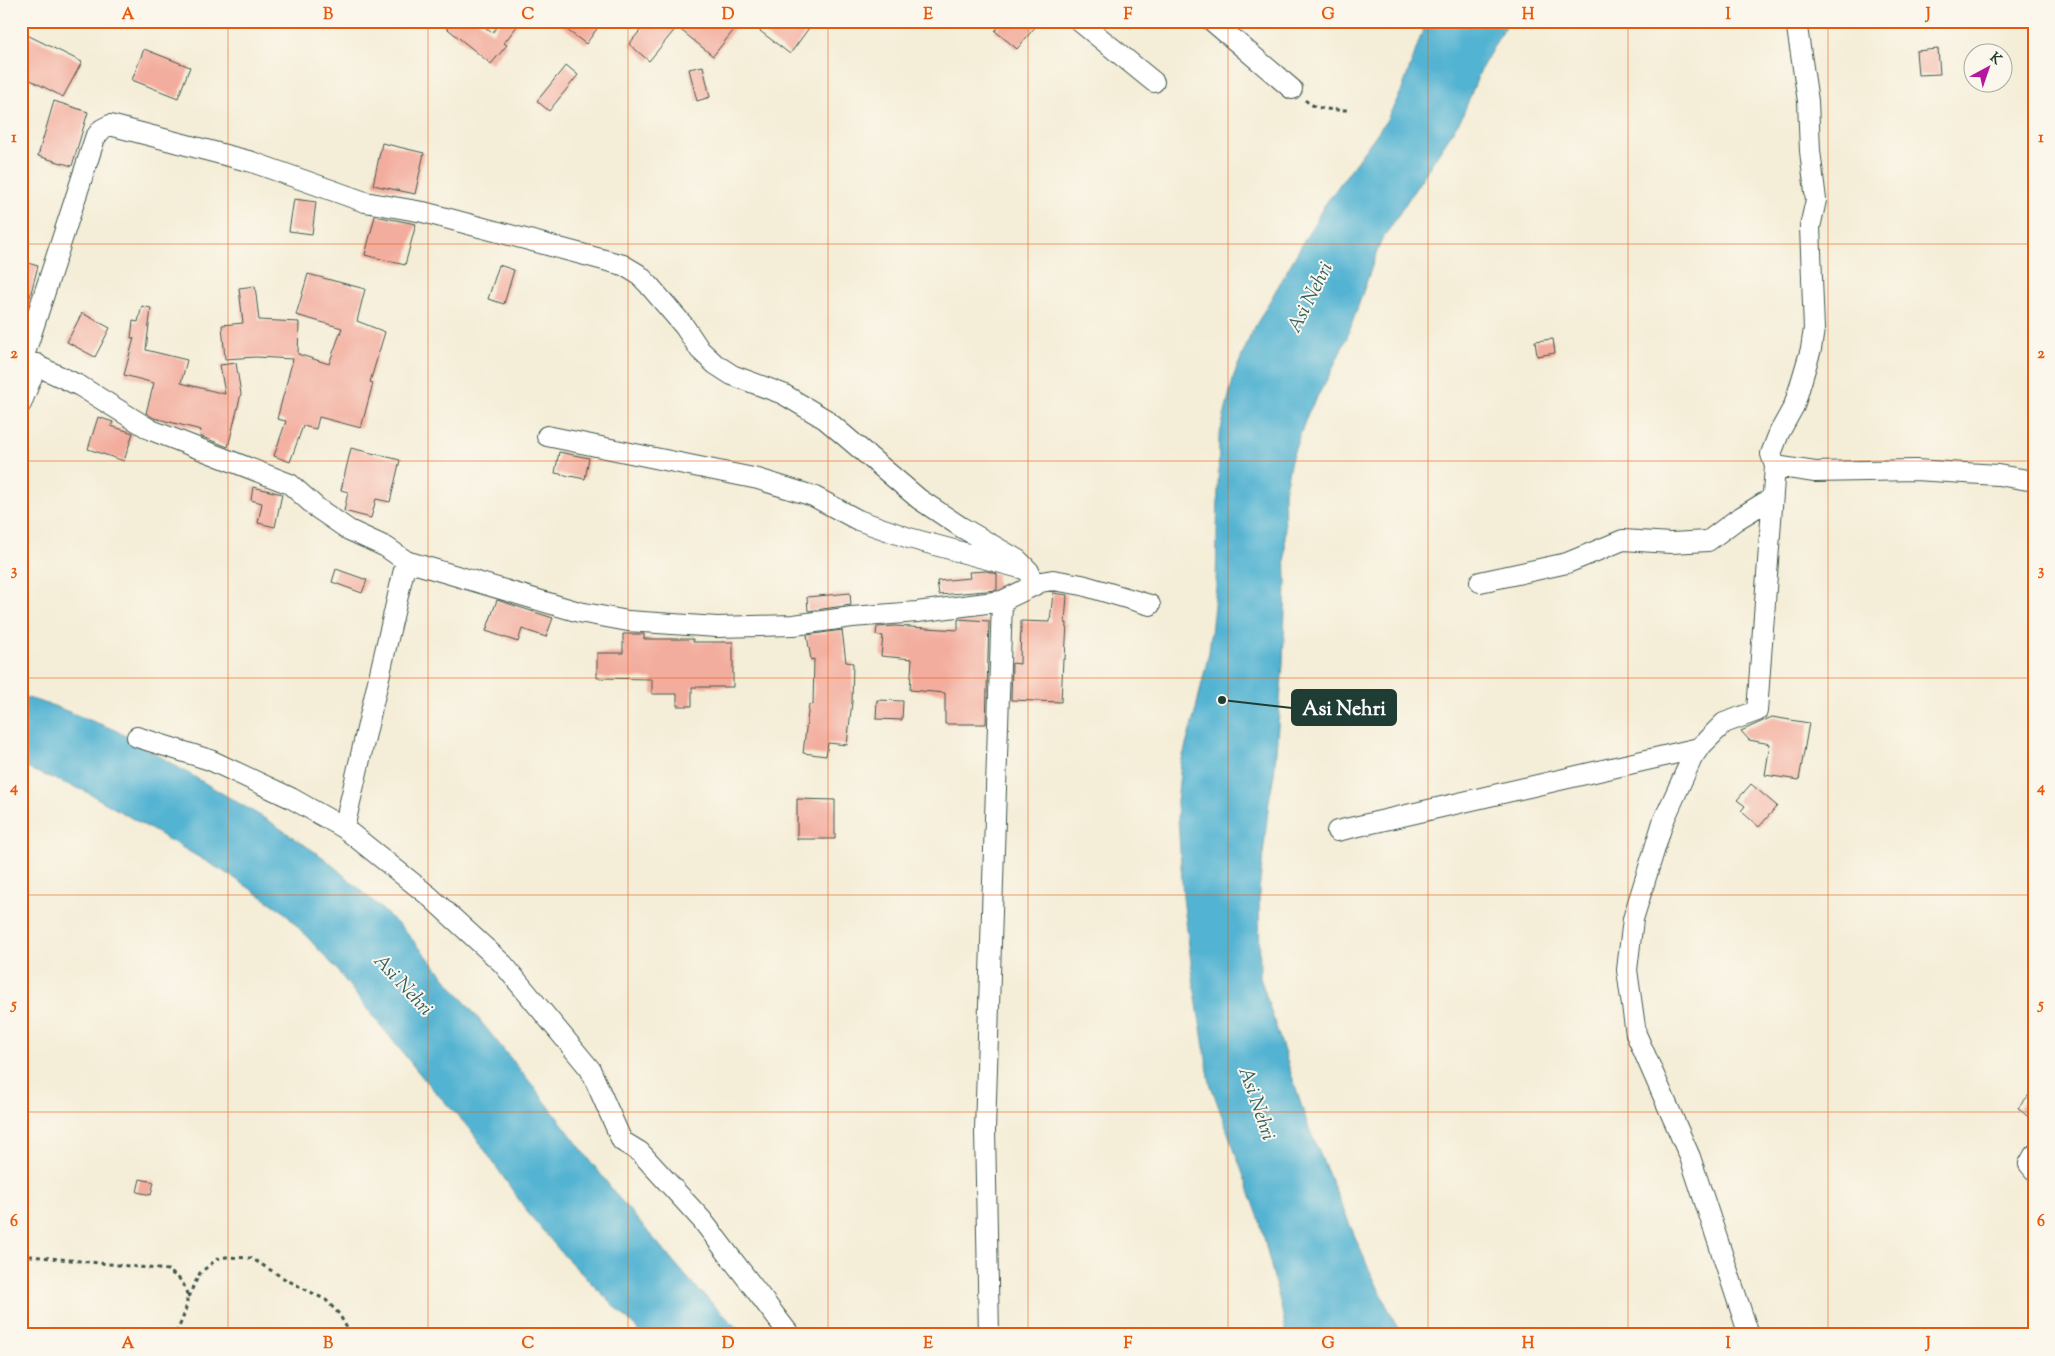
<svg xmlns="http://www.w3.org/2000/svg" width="2055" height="1356" viewBox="0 0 2055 1356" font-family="'Sorts Mill Goudy',serif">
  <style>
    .water { fill: #53b3d2; stroke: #397883 }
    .building { fill: #f3ad9e }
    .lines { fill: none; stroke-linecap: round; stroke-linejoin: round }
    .street-casing { stroke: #3f574c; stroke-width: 22 }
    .path { stroke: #3f574c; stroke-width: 3; stroke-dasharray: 4 4; stroke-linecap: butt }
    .street { stroke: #fff; stroke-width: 20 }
    .grid { fill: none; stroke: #e8590c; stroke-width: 1; stroke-opacity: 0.55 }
    .labels { text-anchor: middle; stroke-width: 4; stroke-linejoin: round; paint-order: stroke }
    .water-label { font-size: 20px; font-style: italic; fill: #2f6063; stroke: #fbf7ec }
    .leader { fill: none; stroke: #1f3d34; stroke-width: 2 }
    .callout-dot { fill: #1f3d34; stroke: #fbf7ec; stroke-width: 2 }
    .callout { fill: #1f3d34; stroke: #1f3d34; stroke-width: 2 }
    .callout-label { font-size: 20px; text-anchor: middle; font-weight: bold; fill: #fff }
    .neatline { fill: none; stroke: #e8590c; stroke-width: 2 }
    .grid-label { font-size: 16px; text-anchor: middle; font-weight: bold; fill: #e8590c }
  </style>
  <rect width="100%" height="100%" fill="#fbf7ec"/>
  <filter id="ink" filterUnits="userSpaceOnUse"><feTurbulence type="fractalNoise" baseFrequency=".02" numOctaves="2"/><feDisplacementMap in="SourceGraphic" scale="10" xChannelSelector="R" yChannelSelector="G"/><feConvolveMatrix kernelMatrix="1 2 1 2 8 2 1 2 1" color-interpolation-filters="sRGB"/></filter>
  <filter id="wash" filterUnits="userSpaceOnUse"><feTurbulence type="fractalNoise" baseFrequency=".0096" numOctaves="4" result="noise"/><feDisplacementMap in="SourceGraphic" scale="20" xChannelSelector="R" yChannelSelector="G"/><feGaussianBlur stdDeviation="1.12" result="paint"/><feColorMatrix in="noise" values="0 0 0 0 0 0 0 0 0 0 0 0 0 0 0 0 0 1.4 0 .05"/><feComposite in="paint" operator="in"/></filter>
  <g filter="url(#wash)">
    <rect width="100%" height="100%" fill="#f4edd7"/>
    <path class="water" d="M1426,21H1508L1481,69L1462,117L1380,243L1348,335L1330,374L1308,413L1291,460L1284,493L1286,584L1283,664L1274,775L1269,801L1259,891L1260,977L1308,1126L1367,1265L1401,1335H1287L1281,1306L1259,1218L1210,1083L1194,986L1183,897L1177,802L1181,763L1195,713L1209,652L1216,586L1219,438L1234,375L1252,332L1324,206L1386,121L1402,90Z
      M21,696L54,706L115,730L269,821L324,858L372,900L404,930L438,969L534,1087L618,1197L692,1283L744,1335H643L567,1259L528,1213L471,1130L428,1084L357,996L335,967L283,911L233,877L85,791L21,766Z"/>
    <g id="blocks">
      <path class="building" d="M438,21H478L492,33L502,21H521L504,43L507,45L491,64Z
        M555,21H592L599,26L586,44Z
        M648,21H741L713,56L677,27L649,61L629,44Z
        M747,21H814L790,54Z
        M1003,21H1040L1017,49L995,31Z
        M21,32L82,62L63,97L21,75Z
        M144,49L190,67L178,98L132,80Z
        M1938,49L1940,74L1918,75L1916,51Z
        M566,65L578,75L549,111L537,101Z
        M703,66L710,97L697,101L689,69Z
        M54,101L88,112L72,166L38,156Z
        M382,143L424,153L415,194L373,185Z
        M294,199L316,202L312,234L289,231Z
        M375,216L416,224L405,265L365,255Z
        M21,261L38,266L26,312L21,311Z
        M499,265L514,270L504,304L488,299Z
        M308,274L365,289L357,321L385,332L370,382L373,383L361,428L319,417L316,429L303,426L290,462L274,456L286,421L277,419L293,359L256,357L225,359L222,325L243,323L239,288L255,286L259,320L299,322L298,354L329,364L342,328L296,315Z
        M142,306L151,308L146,350L187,360L181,383L225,394L220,365L236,363L241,394L228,447L200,436L201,430L154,418L146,413L154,383L124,375L134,338H131L133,321L138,322Z
        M82,313L110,328L95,357L67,342Z
        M1553,339L1555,353L1537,356L1535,341Z
        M98,417L113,422L111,426L133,433L124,461L88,449Z
        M351,448L400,460L390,502L376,499L371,518L344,511L348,492L341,490Z
        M559,452L589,458L585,479L555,473Z
        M253,487L282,494L275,527L258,523L262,503L251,500Z
        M336,569L367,580L362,593L332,582Z
        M987,571L997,574V590L939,595L937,581L970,578L969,572Z
        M850,593L851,605L808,611L807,597Z
        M1053,593L1067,595L1065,623H1067L1065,659H1063L1061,702L1011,700L1012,663L1020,664L1021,621L1050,622Z
        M497,600L553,618L546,637L522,629L518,642L486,631Z
        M958,619L989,621L986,724H945V693L910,690L912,659L881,656L883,636L876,635L877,627L895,626L958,630Z
        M842,630L846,662L853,663L852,702L847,745L828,743L826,756L803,753L809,704L813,705L814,659L811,660L807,635Z
        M623,634H644V639H693V642H733V687H692V706H677V694H652V679L597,678V653H623Z
        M877,700L903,701L902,720L876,719Z
        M1772,717L1809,723L1799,780L1765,775L1770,744L1749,740L1741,731Z
        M1751,784L1777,806L1759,827L1741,811L1745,806L1737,800Z
        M797,799L835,800V839H797Z
        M2034,1089V1122L2018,1108Z
        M140,1179L154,1182L151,1195L137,1192Z"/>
    </g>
  </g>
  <g filter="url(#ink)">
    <use href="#blocks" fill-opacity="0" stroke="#3f574c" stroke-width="1"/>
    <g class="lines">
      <defs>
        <path id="street" d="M1079,21L1154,82
          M1212,21L1292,89
          M1796,21L1808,101L1810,151L1816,200L1810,227L1814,329L1811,349L1794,406L1779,433L1771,454L1775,466L1815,472L1915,470L1998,475L2034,481
          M21,358L80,386L151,430L290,484L317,508L349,530L386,547L406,561L579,612L628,621L717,627L794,625L852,617L917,612L1002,601L1041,582L1053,580L1082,585L1150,605
          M23,359L95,138L102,129L110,125L252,162L365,202L423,212L623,265L638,274L648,284L684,326L700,350L715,364L732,375L783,394L825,419L919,499L961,527L1018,560L1029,571L1031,580L1029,588
          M21,404L37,364
          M547,436L758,479L813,496L858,520L909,538L1020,568
          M406,561L344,828L429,896L503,964L590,1069L622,1141L640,1152L702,1220L790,1335
          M1480,582L1567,563L1623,540L1671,543L1708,541L1736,520L1772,498
          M137,737L210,760L291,798L344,828
          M1337,831L1699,748
          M2034,1155L2029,1164L2034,1170
          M989,1335L985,1130L1002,601
          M1749,1335L1690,1157L1636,1034L1627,970L1633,919L1663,822L1692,758L1699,748L1724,723L1757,711L1775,466"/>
      </defs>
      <use href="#street" class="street-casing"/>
      <path class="path" d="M1305,100C1316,110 1332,110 1347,110
        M21,1255L168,1270C172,1274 178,1277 181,1281C194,1297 183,1319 175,1335
        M188,1297L200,1273L217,1259L226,1257L251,1258L285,1279L326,1300L339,1314L351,1335"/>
      <use href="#street" class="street"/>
    </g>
  </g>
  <path class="grid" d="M228,21V1335M428,21V1335M628,21V1335M828,21V1335M1028,21V1335M1228,21V1335M1428,21V1335M1628,21V1335M1828,21V1335M21,244H2034M21,461H2034M21,678H2034M21,895H2034M21,1112H2034"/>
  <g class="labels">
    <g class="water-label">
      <text transform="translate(1309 297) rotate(-63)" y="7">Asi Nehri</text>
      <text transform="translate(404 984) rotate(47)" y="7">Asi Nehri</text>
      <text transform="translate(1258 1103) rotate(71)" y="7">Asi Nehri</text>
    </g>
  </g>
  <path class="leader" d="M1222 700L1292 708"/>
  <circle class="callout-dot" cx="1222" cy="700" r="5"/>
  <rect class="callout" x="1292" y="690" width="104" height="35" rx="5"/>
  <g class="callout-label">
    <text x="1344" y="715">Asi Nehri</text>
  </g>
  <rect width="2055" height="1356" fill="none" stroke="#fbf7ec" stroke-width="55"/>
  <g transform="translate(1988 68) rotate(40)"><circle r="24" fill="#fbf7ec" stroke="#a3ada2"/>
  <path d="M0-4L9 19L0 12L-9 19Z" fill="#b5179e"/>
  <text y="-8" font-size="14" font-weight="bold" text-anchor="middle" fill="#1f3d34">K</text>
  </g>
  <rect x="28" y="28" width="2000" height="1300" class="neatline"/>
  <g class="grid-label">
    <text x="128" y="19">A</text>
    <text x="328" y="19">B</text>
    <text x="528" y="19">C</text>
    <text x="728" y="19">D</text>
    <text x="928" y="19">E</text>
    <text x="1128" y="19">F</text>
    <text x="1328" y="19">G</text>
    <text x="1528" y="19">H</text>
    <text x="1728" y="19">I</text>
    <text x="1928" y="19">J</text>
    <text x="14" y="142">1</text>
    <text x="2041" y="142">1</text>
    <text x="14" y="358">2</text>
    <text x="2041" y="358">2</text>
    <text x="14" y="575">3</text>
    <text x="2041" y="575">3</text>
    <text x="14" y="792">4</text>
    <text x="2041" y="792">4</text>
    <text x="14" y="1009">5</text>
    <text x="2041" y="1009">5</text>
    <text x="14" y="1226">6</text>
    <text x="2041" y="1226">6</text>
    <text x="128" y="1348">A</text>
    <text x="328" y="1348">B</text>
    <text x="528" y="1348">C</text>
    <text x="728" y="1348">D</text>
    <text x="928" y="1348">E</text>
    <text x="1128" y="1348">F</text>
    <text x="1328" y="1348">G</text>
    <text x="1528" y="1348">H</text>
    <text x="1728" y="1348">I</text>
    <text x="1928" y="1348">J</text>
  </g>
</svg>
